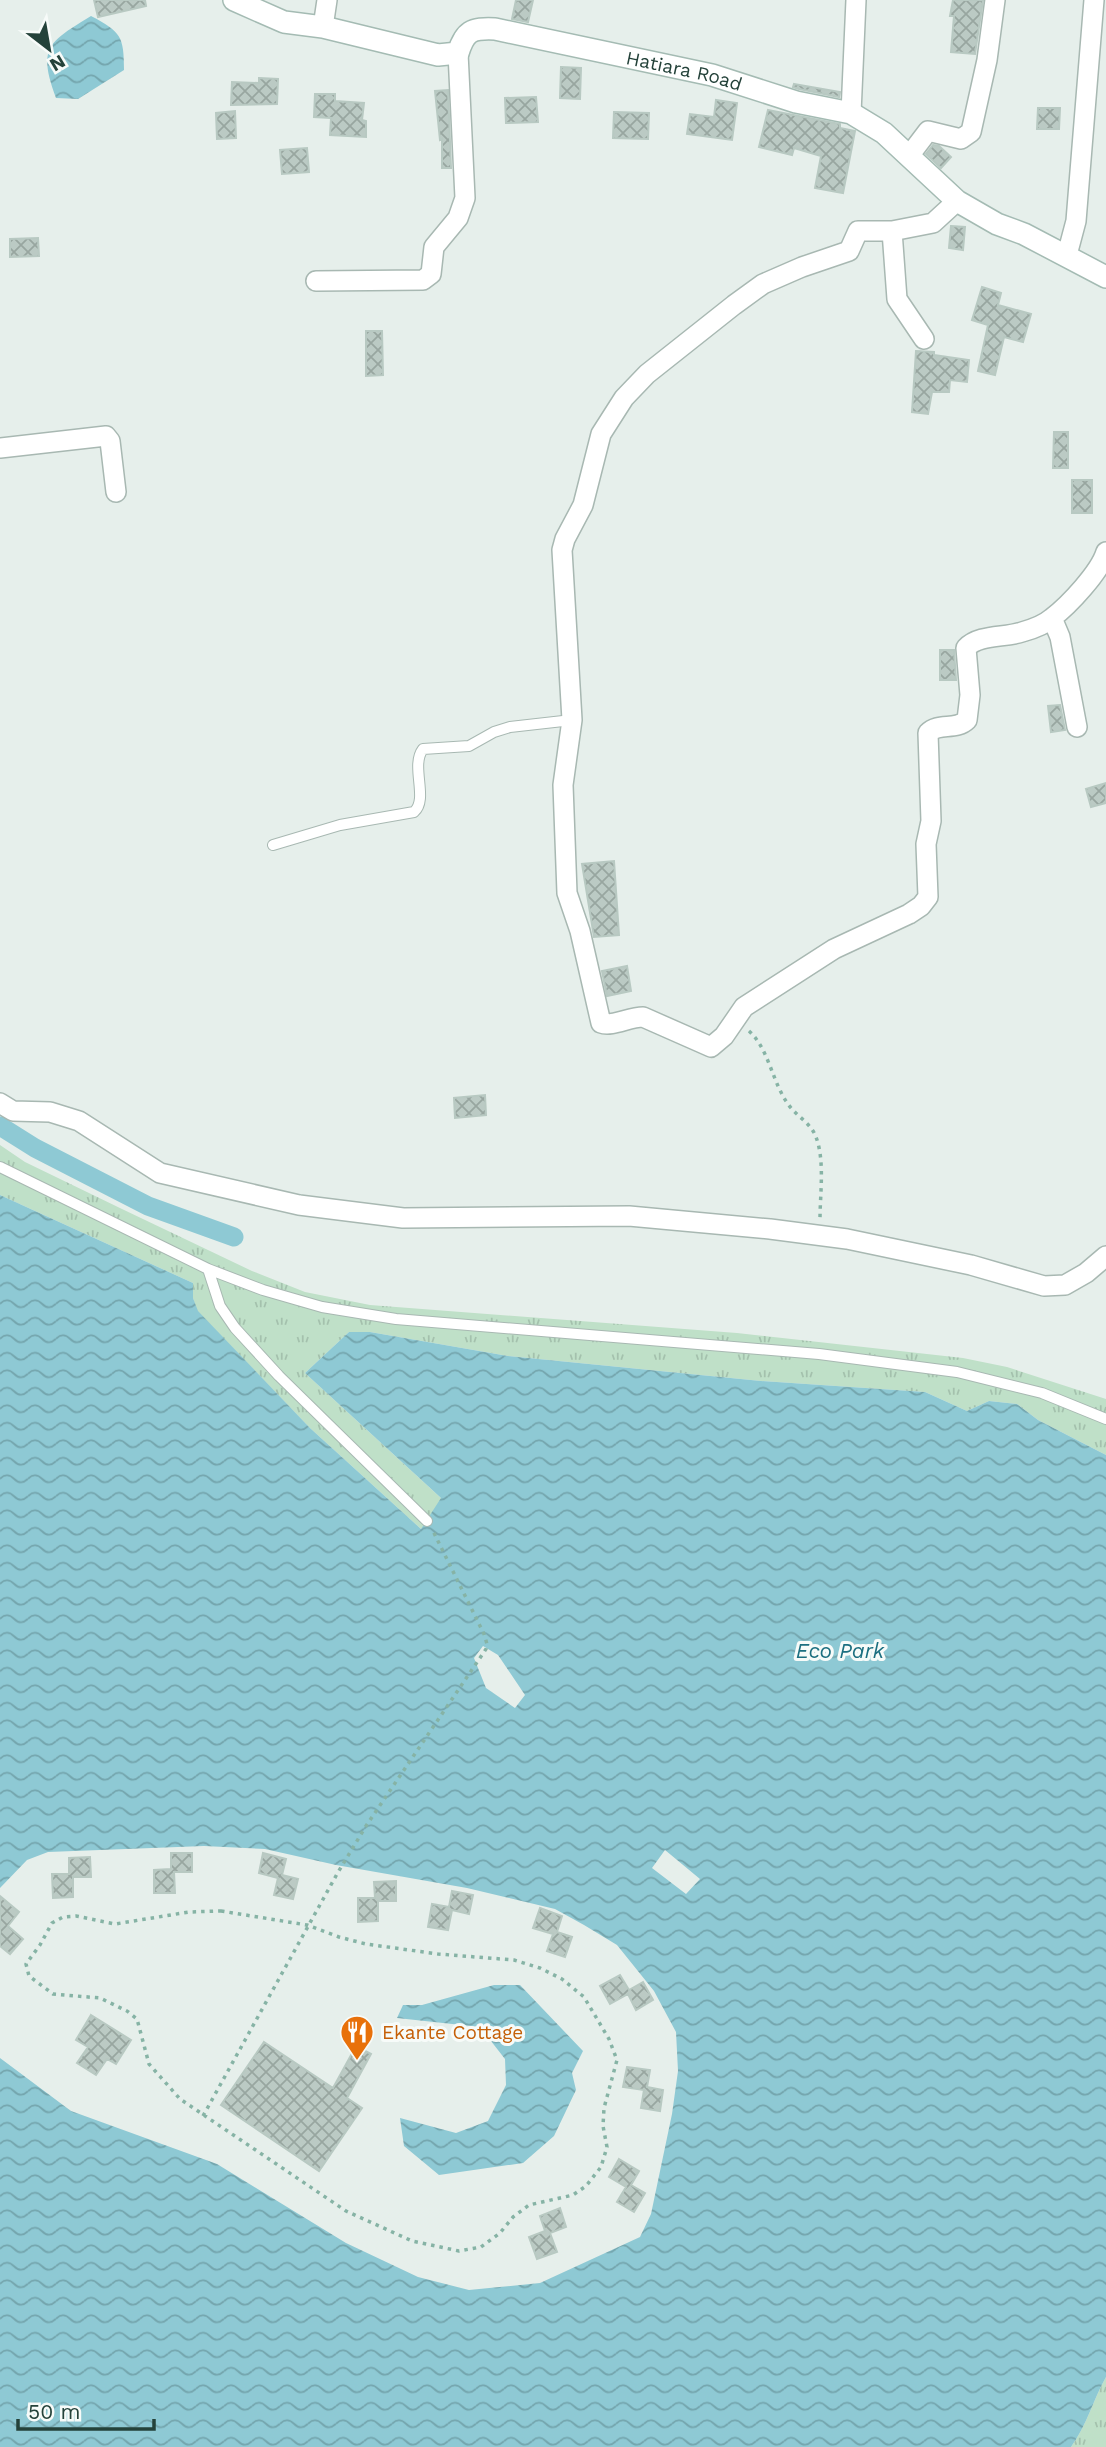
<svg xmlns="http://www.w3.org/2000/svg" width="1106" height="2447" viewBox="0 0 1106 2447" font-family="'Work Sans',sans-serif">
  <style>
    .park { fill: url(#park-tufts) }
    .water { fill: url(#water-waves); fill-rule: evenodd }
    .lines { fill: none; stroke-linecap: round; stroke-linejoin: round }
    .canal { stroke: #8ec9d4; stroke-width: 19 }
    .building { fill: url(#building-cross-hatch); stroke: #b8c9c2; stroke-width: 2 }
    .lane-casing { stroke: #a8b8b2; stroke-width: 12 }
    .street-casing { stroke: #a8b8b2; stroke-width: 22 }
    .secondary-casing { stroke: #a4bbb3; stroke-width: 24 }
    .path { stroke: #86b3a5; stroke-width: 3.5; stroke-dasharray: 3.5 5; stroke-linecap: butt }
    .lane { stroke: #fff; stroke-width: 10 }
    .street { stroke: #fff; stroke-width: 19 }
    .secondary { stroke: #fff; stroke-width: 21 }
    .labels { text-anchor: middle; stroke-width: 6; stroke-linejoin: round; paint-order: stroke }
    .street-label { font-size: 19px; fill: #24423a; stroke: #f7fbf9 }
    .food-label { font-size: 19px; fill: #c56008; stroke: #f7fbf9; text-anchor: start }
    .water-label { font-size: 21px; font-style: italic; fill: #1c6f80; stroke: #f7fbf9 }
  </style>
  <defs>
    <pattern id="park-tufts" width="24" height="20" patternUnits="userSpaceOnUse" patternTransform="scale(1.75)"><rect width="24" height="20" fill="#bfe0c8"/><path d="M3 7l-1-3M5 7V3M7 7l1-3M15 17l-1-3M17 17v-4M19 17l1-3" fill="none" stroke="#a4c1ad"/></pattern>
    <pattern id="water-waves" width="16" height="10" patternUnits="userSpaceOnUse" patternTransform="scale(1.75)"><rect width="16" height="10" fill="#8ec9d4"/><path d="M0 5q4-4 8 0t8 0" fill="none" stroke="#74a5ad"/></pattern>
    <pattern id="building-cross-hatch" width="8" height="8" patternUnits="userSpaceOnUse" patternTransform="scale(1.75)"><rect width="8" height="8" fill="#bbcac4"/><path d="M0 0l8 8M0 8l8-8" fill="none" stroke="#98a6a0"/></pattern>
  </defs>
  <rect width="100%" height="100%" fill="#e6efeb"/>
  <path class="park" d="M0,1145L25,1162L122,1209L252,1271L305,1292L370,1305L737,1333L963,1358L1007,1367L1106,1399V1455L1038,1420L1017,1404L989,1401L967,1411L925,1392L761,1381L508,1356L370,1332H349L305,1373L442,1499L421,1529L310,1428L197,1311L193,1298V1283L0,1195Z
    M1106,2377V2447H1071C1087,2425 1093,2400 1106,2377Z"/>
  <path class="water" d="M91,16C121,32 124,36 124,70L78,99L56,98C37,47 49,42 91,16Z
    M0,1195L193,1283V1298L198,1311L310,1428L421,1529L441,1498L305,1373L349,1332H370L508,1356L761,1381L925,1392L967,1411L989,1401L1017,1404L1038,1420L1106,1455V2377C1093,2400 1087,2425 1071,2447H0V2058L71,2111L217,2164L346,2243L418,2277L469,2290L540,2283L640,2237L651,2214L672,2114L678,2071L676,2032L654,1991L617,1945L584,1925L555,1909L467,1888L336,1865L265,1849L204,1846L48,1852L27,1860L0,1888ZM483,1646L498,1655L525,1695L515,1708L486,1688L474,1658ZM665,1850L700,1879L686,1894L652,1868Z
    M494,1985H520L583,2051L572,2073L576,2090L554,2136L523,2163L439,2175L404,2146L400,2118L456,2133L488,2121L506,2085L505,2059L480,2027L397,2018L403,2005H422Z"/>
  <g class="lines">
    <path class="canal" d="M0,1126L35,1148L148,1206L234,1237"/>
  </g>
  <path class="building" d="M94,0H145L146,6L98,17Z
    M516,0H533L528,22L512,19Z
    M953,0H983L975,54L951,52L954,16H950Z
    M561,67L581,68L580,99L560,98Z
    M259,78L278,79L277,104L231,105L232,82L259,83Z
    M794,84L840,92L839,97L799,89L793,87Z
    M448,90L451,168H442V139L440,140L435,91Z
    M315,94H335V101L364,103L362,120L366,121V137L330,135L331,118L314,117Z
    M536,97L538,122L506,123L505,98Z
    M716,100L737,103L732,140L687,134L690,114L714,117Z
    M1038,108H1060L1059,129H1037Z
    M768,110L840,124V128L855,131L843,193L815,188L821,156L794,148L792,155L759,147Z
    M235,111L236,138L217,139L216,113Z
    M614,112L649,113L648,139L613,138Z
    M933,145L939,146L951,157L941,168L926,154Z
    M307,148L309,172L282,174L280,150Z
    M951,226L965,227L963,250L949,248Z
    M38,238L39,256L10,257V239Z
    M982,287L1001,293L998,305L1031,314L1023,342L1004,337L995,375L978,371L988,325L972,320Z
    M366,331H382L383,375L366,376Z
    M916,351L934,352V355L969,360L967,382L950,380L949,392H932L928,414L912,412Z
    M1054,432H1068V468H1053Z
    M1072,480H1092V513H1072Z
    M940,650H954L956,680H940Z
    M1060,705L1065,730L1051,732L1048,706Z
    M1106,783V803L1091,807L1086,789Z
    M614,861L619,935L594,937L582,864Z
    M627,966L631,991L607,996L602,971Z
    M485,1095L486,1115L455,1118L454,1098Z
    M171,1853H192V1872H174L175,1893H154V1870L171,1869Z
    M263,1853L286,1859L282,1875L298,1879L293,1899L274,1895L278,1878L259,1873Z
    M90,1857L91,1877H73V1897L53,1898L52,1874H69V1858Z
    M396,1881V1901H378V1921L358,1922V1898H375L374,1882Z
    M452,1891L473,1895L469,1914L452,1910L448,1930L428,1927L432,1904L449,1907Z
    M0,1896L19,1912L8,1926L23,1939L10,1954L0,1946Z
    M540,1908L562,1916L557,1932L572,1937L565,1957L547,1951L553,1934L533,1928Z
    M620,1975L629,1990L643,1982L653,2000L636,2010L628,1994L610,2004L600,1986Z
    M91,2015L131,2040L116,2064L107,2059L96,2075L77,2063L88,2047L76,2040Z
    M264,2042L333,2088L356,2046L371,2054L347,2098L362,2108L319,2171L221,2105Z
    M627,2067L650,2070L647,2087L663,2090L660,2111L641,2108L644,2090L623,2087Z
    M619,2159L639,2171L631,2185L645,2193L634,2212L617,2202L626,2187L609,2177Z
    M560,2208L566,2227L550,2233L557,2252L537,2259L529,2237L545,2231L540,2216Z"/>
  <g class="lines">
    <defs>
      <path id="lane" d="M273,845L340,825L414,812C429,799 410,766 423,749L469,746L494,732L510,727L572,720
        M0,1167L208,1269L263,1290L322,1307L396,1319L819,1354L957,1372L1042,1393L1106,1419
        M208,1269L220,1306L235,1328L279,1376L427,1521"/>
      <path id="street" d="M323,27L327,0
        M851,113L856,0
        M909,156L928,131L961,139L971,132L987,60L995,0
        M957,201L933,223L892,231H858L849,251L802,267L763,284L734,305L647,374L624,398L601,434L583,505L565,539L562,550L572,720L563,785L567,893L580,931L601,1023C612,1027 629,1017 643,1017L711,1047L724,1036L744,1007L834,949L909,914L921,906L928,897L926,844L931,821L928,733C938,722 956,731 967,720L970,695L966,648C979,634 1005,638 1022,632C1033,629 1044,625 1052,618C1069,605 1100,572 1106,552
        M892,231L897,299L924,339
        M1067,255L1076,221L1094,0
        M316,281L423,280L431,274L434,247L458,218L465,198L458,53
        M0,448L106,436L110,441L116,492
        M1052,618L1060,637L1077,727
        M0,1103L13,1111L50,1112L79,1121L160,1173L299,1205L403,1218L629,1216L770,1229L847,1239L971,1265L1044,1286L1065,1285L1086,1273L1106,1256"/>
      <g id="secondary">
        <path id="s1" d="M234,0L284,22L323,27L438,55L458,53C465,31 471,28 495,29L712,75L796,102L851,113L884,133L957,201L997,224L1024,234L1106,277"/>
      </g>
    </defs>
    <use href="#lane" class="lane-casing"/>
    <use href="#street" class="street-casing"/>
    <use href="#secondary" class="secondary-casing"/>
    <path class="path" d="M749,1031C769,1049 772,1082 788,1104C796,1116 811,1123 816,1137C825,1161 820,1194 820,1219
      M221,1911L307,1925L339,1937L366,1944L438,1954L514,1960L540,1968L562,1979L584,1997L609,2039L617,2060L604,2108L603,2126L607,2147L601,2167L586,2186L573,2195L529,2205L513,2217L500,2233L481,2247L459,2251L412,2241L346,2211L180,2099L149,2064L137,2019L127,2011L100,1998L53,1994L29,1976L26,1964L40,1945L52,1923L63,1917L76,1916L115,1924L189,1912Z
      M203,2116L337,1874L366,1826L486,1649L487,1644L484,1634L433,1531"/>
    <use href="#lane" class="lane"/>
    <use href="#street" class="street"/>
    <use href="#secondary" class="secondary"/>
  </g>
  <defs>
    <symbol id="restaurant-pin" viewBox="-11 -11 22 30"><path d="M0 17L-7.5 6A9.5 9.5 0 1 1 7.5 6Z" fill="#e8710a" stroke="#f7fbf9"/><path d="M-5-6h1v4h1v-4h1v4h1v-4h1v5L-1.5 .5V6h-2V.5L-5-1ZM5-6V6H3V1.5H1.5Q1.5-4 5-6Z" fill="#fff"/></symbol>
  </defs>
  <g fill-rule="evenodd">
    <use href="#restaurant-pin" x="338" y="2013" width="38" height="52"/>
  </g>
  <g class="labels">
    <g class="street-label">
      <text dy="7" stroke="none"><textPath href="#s1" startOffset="476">Hatiara Road</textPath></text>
    </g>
    <g class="food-label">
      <text x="382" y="2039">Ekante Cottage</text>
    </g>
    <g class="water-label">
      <text x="840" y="1658">Eco Park</text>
    </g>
  </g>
  <g transform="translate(49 49) rotate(149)" stroke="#f7fbf9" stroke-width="5" paint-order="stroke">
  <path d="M0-5L12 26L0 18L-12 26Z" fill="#24423a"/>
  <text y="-10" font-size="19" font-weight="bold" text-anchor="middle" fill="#24423a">N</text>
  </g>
  <path d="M18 2419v10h136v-10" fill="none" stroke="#24423a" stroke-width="3.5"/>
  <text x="28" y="2419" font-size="21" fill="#24423a" stroke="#f7fbf9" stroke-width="5" paint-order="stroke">50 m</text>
</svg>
